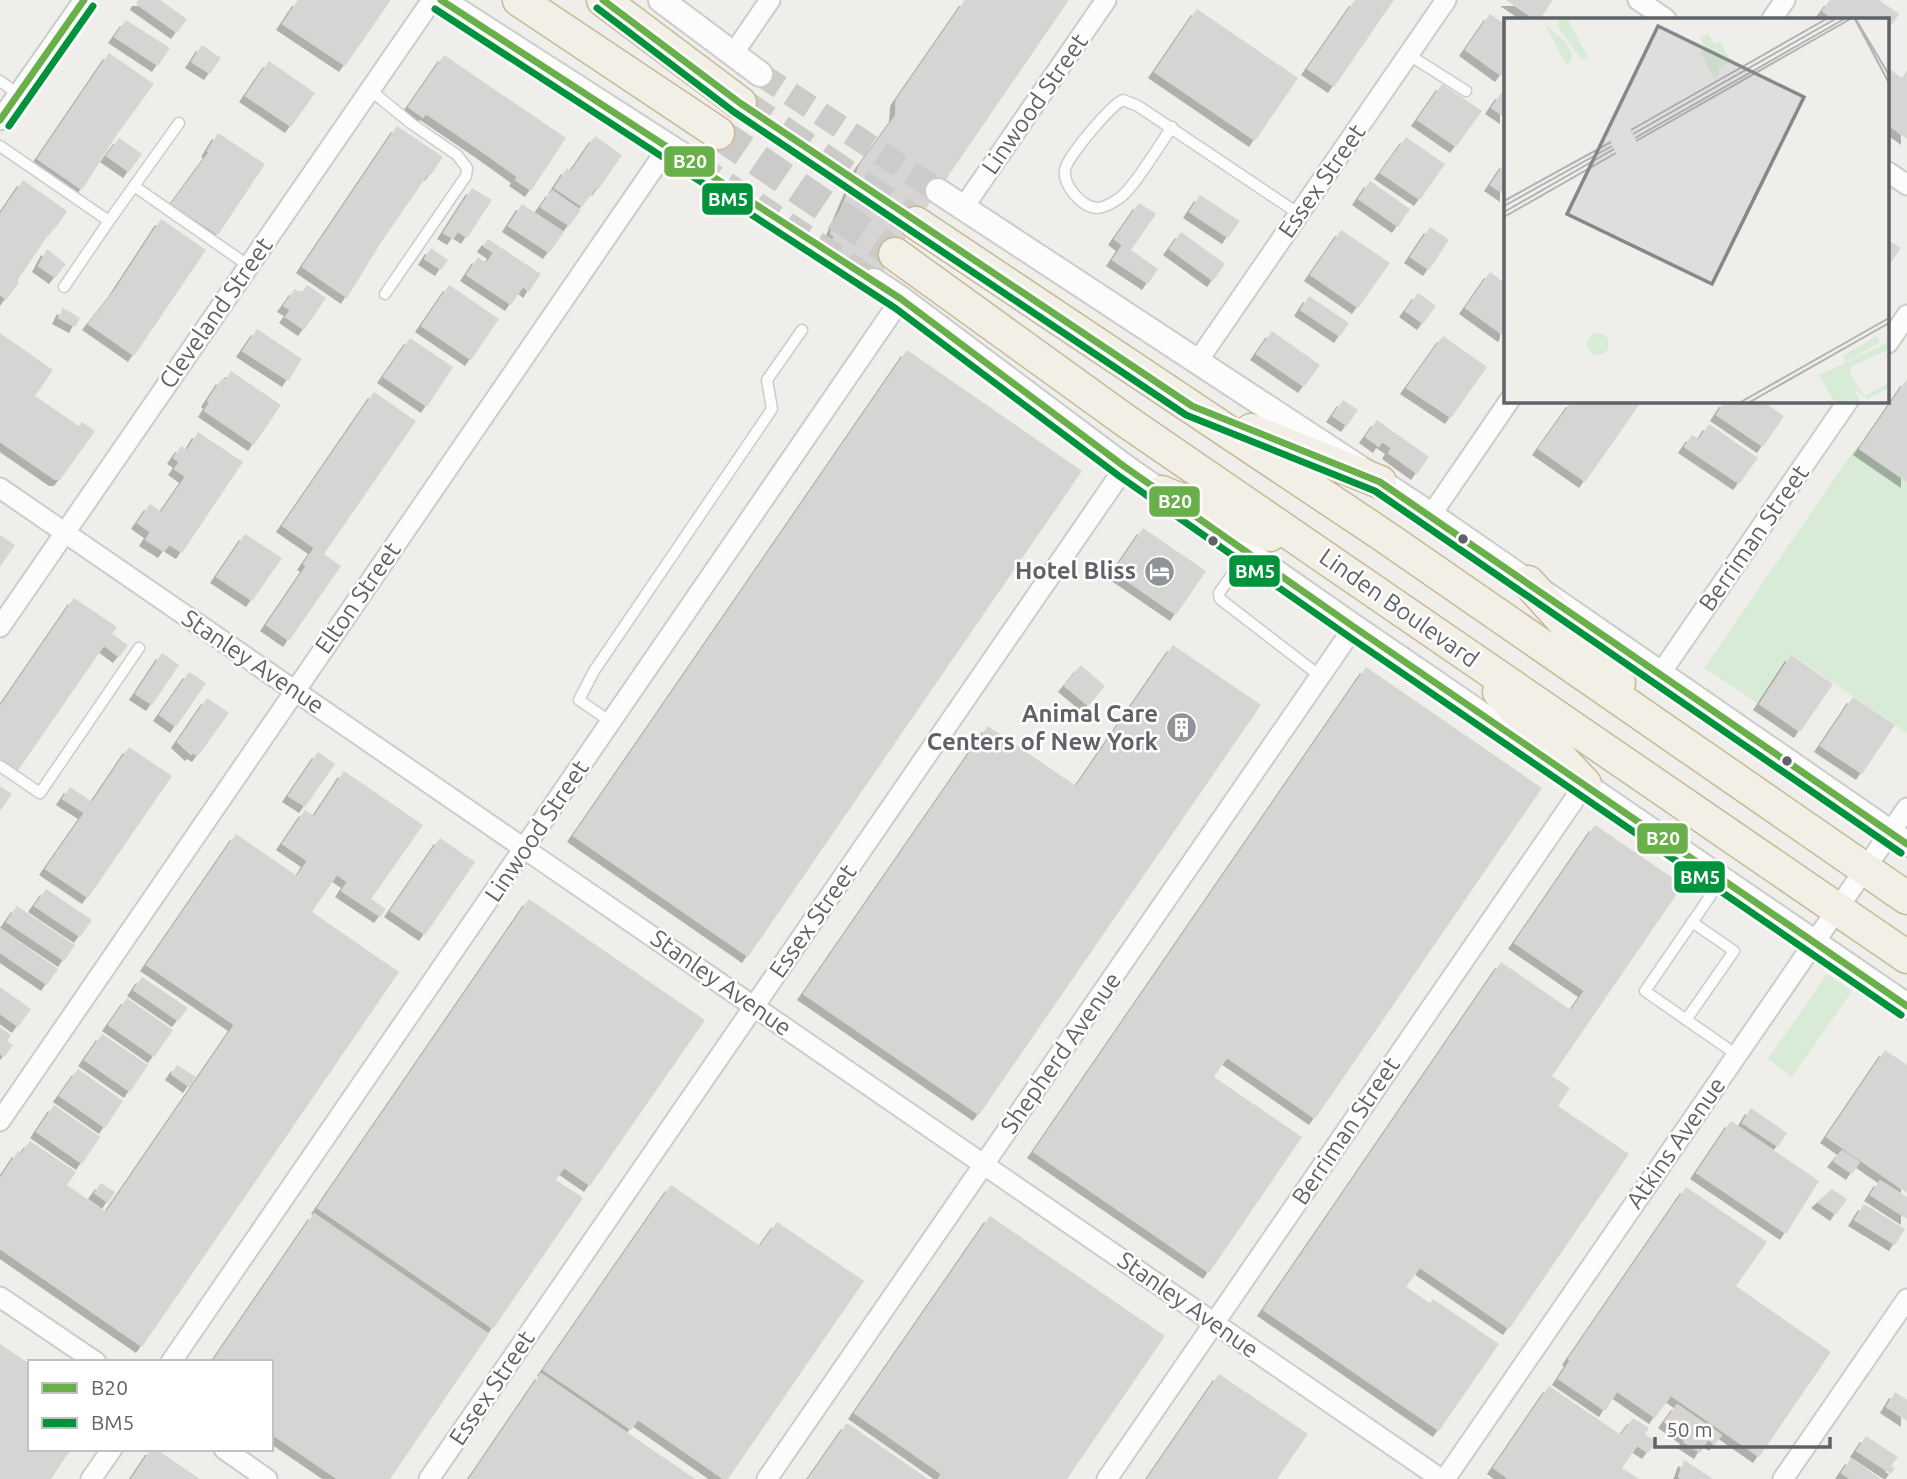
<svg xmlns="http://www.w3.org/2000/svg" width="1907" height="1479" viewBox="0 0 1907 1479" font-family="Ubuntu,sans-serif">
  <style>
    .green { fill: #d8ebd6 }
    .building { fill: #d6d5d3; filter: url(#shadow) }
    .lines { fill: none; stroke-linecap: round; stroke-linejoin: round }
    .tertiary-tunnel { stroke: #cbcbca; stroke-width: 24; stroke-dasharray: 24 12; stroke-linecap: butt }
    .trunk-tunnel { stroke: #cbcbca; stroke-width: 32; stroke-dasharray: 32 16; stroke-linecap: butt }
    .service-casing { stroke: #cbcccc; stroke-width: 13 }
    .minor-casing { stroke: #cbcccc; stroke-width: 23 }
    .tertiary-casing { stroke: #cbcccc; stroke-width: 28 }
    .trunk-casing { stroke: #c8b996; stroke-width: 35 }
    .service { stroke: #fdfcfc; stroke-width: 10 }
    .minor { stroke: #fdfcfc; stroke-width: 19 }
    .tertiary { stroke: #fdfcfc; stroke-width: 24 }
    .trunk { stroke: #f2f0e6; stroke-width: 32 }
    .bus-1-casing { stroke: #fff; stroke-width: 12 }
    .bus-2-casing { stroke: #fff; stroke-width: 12 }
    .bus-1 { stroke: #6ab04a; stroke-width: 7 }
    .bus-2 { stroke: #00933c; stroke-width: 7 }
    .bus-dot { fill: #5f6368; stroke: #fff; stroke-width: 2.5 }
    .labels { text-anchor: middle; stroke-width: 5; stroke-linejoin: round; paint-order: stroke }
    .street-label { font-size: 24px; fill: #5f6368; stroke: #fff }
    .poi-label { font-size: 24px; font-weight: bold; fill: #5f6368; stroke: #fff; text-anchor: end }
    .inset-road { fill: none; stroke: #b1b2b2; stroke-width: 2 }
    .view { fill: #84888a; fill-opacity: 0.15; stroke: #84888a; stroke-width: 3.5 }
    .inset-edge { fill: none; stroke: #5f6368; stroke-width: 3.5 }
    .line-badge { stroke: #fff; stroke-width: 2.5 }
    .badge-label { font-size: 19px; text-anchor: middle; font-weight: bold; fill: #fff }
  </style>
  <defs>
    <filter id="shadow"><feDropShadow dx="-6" dy="6" stdDeviation="0" flood-color="#0004"/></filter>
  </defs>
  <rect width="100%" height="100%" fill="#efeeea"/>
  <path class="green" d="M1857,446L1907,482V733L1792,655L1759,704L1704,668Z
    M1827,974L1852,991L1792,1077L1768,1059Z"/>
  <path class="building" d="M138,0H160L187,19L177,33L136,4Z
    M298,0H391L345,66L282,24Z
    M965,0H1069L883,271L880,269L872,283L842,263L847,259L830,247L834,236L830,234L860,164L895,116L896,100Z
    M1355,0H1394L1334,87L1307,69Z
    M1506,0H1553L1540,19H1534Z
    M1830,0H1879L1899,14L1888,30V19H1833L1822,11Z
    M1197,9L1298,78L1255,141L1154,72Z
    M1490,14L1506,25V69L1501,76L1465,50Z
    M126,20L170,48L158,66L114,37Z
    M202,45L221,58L210,74L191,62Z
    M109,53L154,84L116,136L82,190L37,159Z
    M444,55L566,138L531,191L515,180L517,177L482,152L426,114L423,118L408,107Z
    M269,61L315,93L291,127L245,96Z
    M1888,68L1902,78L1907,70V139L1888,125Z
    M1442,84L1482,111L1456,147L1417,120Z
    M1501,93L1506,96V118L1491,108Z
    M397,126L443,157L431,175L429,173L380,244L347,298L302,267Z
    M218,133L265,164L218,235L171,204L209,152L207,151Z
    M595,136L622,155L598,190L596,188L582,207L554,188L567,168L571,171Z
    M1406,137L1445,164L1420,200L1380,173Z
    M119,138L142,154L129,172L106,156Z
    M1506,161V196L1490,185Z
    M23,180L67,211L55,229L53,228L17,281L19,282L6,300L0,295V214Z
    M1370,181L1410,209L1398,227L1358,199Z
    M472,188L492,200L467,238L458,232L453,239L443,233Z
    M552,190L581,210L569,226L540,207Z
    M1200,195L1240,221L1228,238L1189,212Z
    M1139,203L1156,214L1131,250L1158,269L1148,284L1112,260L1122,245L1114,239Z
    M522,204L564,232L549,253L508,226Z
    M161,219L206,250L134,356L88,324L114,291Z
    M1430,227L1449,240L1429,270L1410,257Z
    M1341,230L1390,263L1358,308L1310,275Z
    M1181,232L1225,264L1213,281L1169,249Z
    M488,239L541,274L529,292L523,287L511,305L466,275L478,257L486,263L493,253L483,246Z
    M1888,240L1901,248L1888,267Z
    M431,248L448,260L441,270L424,259Z
    M47,249L66,264L55,278L38,266Z
    M1490,272L1506,284V333L1504,336L1465,308Z
    M307,285L326,298L304,330L285,317L290,310L283,306L295,289L302,293Z
    M449,285L499,319L471,360L421,326Z
    M1418,293L1436,306L1423,324L1405,311Z
    M1309,296L1349,323L1340,337L1300,310Z
    M63,308L80,318L75,327L58,318Z
    M257,329L302,359L288,381L242,351Z
    M1272,331L1320,365L1304,387L1256,354Z
    M0,333L53,370L35,396L79,426L82,422L95,431L60,480H55L0,442Z
    M1443,336L1487,367L1451,418L1406,388Z
    M410,338L453,367L427,407L383,377Z
    M907,350L1082,471L748,957L573,836Z
    M231,371L281,405L254,445L204,411L209,403L207,401L222,378L225,380Z
    M1907,379V482L1859,449Z
    M374,392L416,421L324,554L341,566L289,641L266,625L306,566L303,564L314,548L282,526Z
    M1343,400L1358,410L1347,426L1332,416Z
    M1572,401H1642L1585,482L1538,449Z
    M1725,401H1762L1784,416L1763,447L1716,415Z
    M1377,420L1429,457L1417,474L1388,453L1391,448L1382,442L1379,447L1365,437Z
    M1709,424L1758,458L1739,484L1684,447L1692,435L1699,439Z
    M198,432L243,462L182,553L169,545L164,552L145,540L150,532L137,523L150,504L161,512L185,477L174,469L179,462L173,458L181,446L187,450Z
    M1143,528L1206,571L1176,615L1113,572Z
    M245,534L282,558L252,601L216,577Z
    M0,535L15,545L0,567Z
    M74,598L117,627L112,634L128,645L119,657L104,646L17,772L0,760V706Z
    M1173,645L1261,705L979,1115L803,994L988,726L1076,786Z
    M162,653L179,665L152,705L135,694Z
    M1791,655L1833,684L1800,732L1759,704Z
    M1081,665L1105,686L1088,706L1064,686Z
    M1366,667L1542,788L1315,1119L1227,1058L1214,1077L1302,1137L1209,1273L1033,1152Z
    M189,672L206,683L176,727L159,715Z
    M1853,697L1895,725L1862,774L1820,746Z
    M207,698L229,713L198,756L193,753L191,755L177,742Z
    M129,747L172,776L88,898L45,869L84,813L62,799L70,787L92,802Z
    M318,752L335,764L305,807L288,796Z
    M344,771L423,825L371,899L386,909L380,917L341,891L347,882L337,875L312,912L399,972L142,1347L0,1249V1178L18,1151L21,1154L30,1141L76,1172L67,1185L106,1212L234,1025L146,965L236,834L297,876L307,861L282,844L305,810L314,816Z
    M0,786L12,794L0,811Z
    M1595,825L1683,885L1552,1076L1570,1088L1558,1106L1629,1154L1509,1329L1420,1268L1406,1287L1430,1303L1433,1299L1499,1344L1439,1431L1263,1310L1501,962L1571,1010L1584,991L1514,943Z
    M440,838L475,862L425,935L390,911Z
    M46,889L92,920L80,937L34,906Z
    M529,899L705,1020L590,1186L564,1168L556,1180L583,1198L493,1329L317,1208Z
    M17,906L75,945L64,961L6,922Z
    M0,928L58,969L47,985L0,953Z
    M142,977L188,1008L178,1021L133,990Z
    M0,987L31,1009L18,1027L0,1014Z
    M127,998L173,1030L154,1057L108,1025Z
    M0,1027L11,1035L7,1041L13,1045L4,1057L0,1054Z
    M102,1034L148,1065L130,1092L84,1060Z
    M1885,1050L1907,1065V1193L1826,1137Z
    M177,1065L196,1077L189,1087L171,1074Z
    M78,1069L123,1101L105,1128L59,1096Z
    M54,1105L100,1137L82,1164L36,1132Z
    M1751,1108L1787,1133L1778,1147L1742,1123Z
    M1731,1121L1819,1181L1786,1234L1696,1173Z
    M1842,1150L1860,1162L1852,1174L1833,1161Z
    M1880,1180L1907,1197V1219L1870,1195Z
    M101,1183L115,1192L108,1203L94,1193Z
    M671,1185L760,1246L777,1222L864,1281L728,1479H723L638,1420L631,1430L543,1370Z
    M1686,1187L1767,1242L1736,1286L1831,1352L1759,1457L1671,1396L1655,1418L1617,1392L1605,1411L1558,1379L1570,1360L1568,1359Z
    M1832,1189L1847,1199L1836,1215L1817,1202Z
    M1864,1204L1905,1229L1895,1245L1854,1220Z
    M314,1213L489,1334L390,1479H337L271,1434V1362H212Z
    M990,1216L1165,1336L1067,1479H938L941,1474L854,1413Z
    M0,1344L30,1364V1449H71L51,1479H0Z
    M541,1373L695,1479H469Z
    M1219,1374L1308,1434L1277,1479H1147Z
    M1549,1386L1621,1435L1633,1418L1649,1428L1645,1434L1656,1442L1648,1453L1637,1446L1622,1468L1639,1479H1508L1493,1468Z
    M1895,1392L1907,1400V1421L1886,1407Z
    M1677,1404L1722,1435L1715,1445L1708,1440L1700,1453L1683,1442L1686,1438L1664,1422Z
    M847,1423L928,1479H808Z
    M1866,1436L1898,1457L1891,1466L1895,1468L1891,1474L1856,1451Z
    M151,1449H156L200,1479H131Z
    M1851,1458L1881,1479H1850L1841,1473Z
    M1684,1460L1713,1479H1681L1678,1477Z"/>
  <g class="lines">
    <path class="tertiary-tunnel" d="M760,74L938,191
      M696,164L874,281"/>
    <path class="trunk-tunnel" d="M740,103L916,223
      M718,133L895,254"/>
    <defs>
      <path id="service" d="M1409,55L1466,91
        M0,81L18,94
        M370,90L412,124L457,155L467,168L466,176L385,294
        M1172,127C1160,144 1135,186 1121,197C1114,202 1105,208 1097,208C1081,207 1063,185 1065,170C1067,157 1111,105 1123,100L1138,106L1299,214
        M0,146L109,221L134,186L249,266
        M134,186L179,123
        M64,287L109,221
        M1247,553L1219,593L1220,599L1320,676
        M611,722L579,700L594,671L772,409L767,380L802,330
        M0,766L40,793L139,648
        M1722,879L1645,991L1737,1055
        M1686,1020L1734,951L1692,922"/>
      <path id="minor" d="M1638,0L1666,19
        M1772,19L1785,0
        M733,54L770,0
        M0,120L84,0
        M1888,172L1907,185
        M963,208L1106,0
        M1888,343L1907,315
        M1197,362L1446,0
        M0,488L1441,1479
        M1431,515L1509,401
        M0,627L432,0
        M1660,674L1848,401
        M0,1121L669,146
        M0,1297L96,1362
        M171,1362L901,299
        M224,1449L267,1479
        M91,1479L112,1449
        M429,1479L1125,467
        M767,1479L1354,627
        M1107,1479L1585,784
        M1445,1479L1907,808
        M1783,1479L1907,1299"/>
      <path id="tertiary" d="M441,0L696,164
        M661,0L760,74
        M938,191L1431,515L1907,844
        M874,281L901,299L1125,467L1354,627L1907,1006"/>
      <path id="trunk" d="M519,0L718,133
        M603,0L740,103
        M916,223L1384,536L1907,898
        M895,254L1126,421L1907,957
        M1251,430L1380,482
        M1161,492L1270,535
        M1528,582L1619,683
        M1499,692L1585,784"/>
    </defs>
    <use href="#service" class="service-casing"/>
    <use href="#minor" class="minor-casing"/>
    <use href="#tertiary" class="tertiary-casing"/>
    <use href="#trunk" class="trunk-casing"/>
    <use href="#service" class="service"/>
    <use href="#minor" class="minor"/>
    <use href="#tertiary" class="tertiary"/>
    <use href="#trunk" class="trunk"/>
    <defs>
      <path id="bus-1" d="M441,0L901,299L1125,467L1354,627L1907,1006
        M603,0L740,103L1192,406L1380,482L1907,844
        M0,120L84,0"/>
      <path id="bus-2" d="M597,8L734,112L1186,415L1375,491L1901,853
        M435,9L895,308L1119,476L1348,636L1901,1015
        M9,126L93,6"/>
    </defs>
    <use href="#bus-1" class="bus-1-casing"/>
    <use href="#bus-2" class="bus-2-casing"/>
    <use href="#bus-1" class="bus-1"/>
    <use href="#bus-2" class="bus-2"/>
  </g>
  <defs>
    <symbol id="hotel-disc" viewBox="-11 -11 22 22"><circle r="9.5" fill="#919496" stroke="#fff"/><path d="M-6-4.5h1.5V1H6V5H4.5V3h-9V5H-6ZM-4 0a1.8 1.8 0 1 1 3.6 0ZM.5 0V-2.5h3Q6-2.5 6 0Z" fill="#fff"/></symbol>
    <symbol id="building-disc" viewBox="-11 -11 22 22"><circle r="9.5" fill="#919496" stroke="#fff"/><path d="M-4-6H4V6H1V3H-1V6H-4ZM-2.5-4.3h1.7v1.8h-1.7ZM.8-4.3h1.7v1.8H.8ZM-2.5-1h1.7V.8h-1.7ZM.8-1h1.7V.8H.8Z" fill="#fff"/></symbol>
  </defs>
  <g fill-rule="evenodd">
    <use href="#hotel-disc" x="1142" y="554" width="35" height="35"/>
    <use href="#building-disc" x="1164" y="710" width="35" height="35"/>
  </g>
  <g class="bus-dot">
    <circle cx="1463" cy="539" r="6"/>
    <circle cx="1213" cy="541" r="6"/>
    <circle cx="1787" cy="761" r="6"/>
  </g>
  <g class="labels">
    <g class="street-label">
      <text transform="translate(1035 104) rotate(-55)" y="8">Linwood Street</text>
      <text transform="translate(1322 181) rotate(-55)" y="8">Essex Street</text>
      <text transform="translate(216 313) rotate(-55)" y="8">Cleveland Street</text>
      <text transform="translate(1754 538) rotate(-55)" y="8">Berriman Street</text>
      <text transform="translate(358 598) rotate(-55)" y="8">Elton Street</text>
      <text transform="translate(1399 608) rotate(35)" y="8">Linden Boulevard</text>
      <text transform="translate(253 662) rotate(34)" y="8">Stanley Avenue</text>
      <text transform="translate(537 831) rotate(-56)" y="8">Linwood Street</text>
      <text transform="translate(813 921) rotate(-55)" y="8">Essex Street</text>
      <text transform="translate(721 983) rotate(35)" y="8">Stanley Avenue</text>
      <text transform="translate(1061 1053) rotate(-55)" y="8">Shepherd Avenue</text>
      <text transform="translate(1346 1131) rotate(-56)" y="8">Berriman Street</text>
      <text transform="translate(1676 1143) rotate(-55)" y="8">Atkins Avenue</text>
      <text transform="translate(1188 1305) rotate(35)" y="8">Stanley Avenue</text>
      <text transform="translate(492 1388) rotate(-56)" y="8">Essex Street</text>
    </g>
    <g class="poi-label">
      <text x="1136" y="579">Hotel Bliss</text>
      <text x="1158" y="722">Animal Care<tspan x="1158" dy="28">Centers of New York</tspan></text>
    </g>
  </g>
  <g transform="translate(1504 18)">
    <rect width="385" height="385" fill="#efeeea"/>
    <path d="M63,0L84,39L78,42L54,9L53,3ZM41,7L61,23L69,38L63,48ZM204,15L210,26L216,23L227,43L214,51L216,56L210,60L196,34L202,31L196,20ZM83 326a11 11 0 1 1 22 0a11 11 0 1 1-22 0ZM373,318L376,324L342,344L338,338ZM385,324V331L348,348L345,355L360,378L385,365V370L364,381L350,371L357,385H331L315,357Z" fill="#d8ebd6"/>
    <path class="inset-road" d="M351,0L385,57M351,1L385,65M127,112L324,0M129,116L333,0M131,120L342,0M132,123L348,0M0,183L107,124M0,188L108,128M0,194L110,131M0,199L112,135M235,385L385,300M244,385L385,305"/>
    <path class="view" d="M154,8L300,79L208,266L63,196Z"/>
    <rect width="385" height="385" class="inset-edge"/>
  </g>
  <g class="line-badge">
    <rect x="663" y="145" width="53" height="33" rx="7" fill="#6ab04a"/>
    <rect x="701" y="182" width="53" height="34" rx="7" fill="#00933c"/>
    <rect x="1148" y="485" width="53" height="33" rx="7" fill="#6ab04a"/>
    <rect x="1228" y="554" width="53" height="34" rx="7" fill="#00933c"/>
    <rect x="1636" y="822" width="53" height="33" rx="7" fill="#6ab04a"/>
    <rect x="1673" y="860" width="53" height="34" rx="7" fill="#00933c"/>
  </g>
  <g class="badge-label">
    <text x="690" y="168">B20</text>
    <text x="728" y="206">BM5</text>
    <text x="1175" y="508">B20</text>
    <text x="1255" y="578">BM5</text>
    <text x="1663" y="845">B20</text>
    <text x="1700" y="884">BM5</text>
  </g>
  <rect x="28" y="1360" width="245" height="91" fill="#ffffff" stroke="#bfc1c3" stroke-width="2"/>
  <rect x="42" y="1383" width="35" height="10" fill="#6ab04a" stroke="#bfc1c3" stroke-width="2"/>
  <text x="91" y="1395" font-size="21" fill="#5f6368">B20</text>
  <rect x="42" y="1418" width="35" height="10" fill="#00933c" stroke="#bfc1c3" stroke-width="2"/>
  <text x="91" y="1430" font-size="21" fill="#5f6368">BM5</text>
  <path d="M1655 1437v10h175v-10" fill="none" stroke="#5f6368" stroke-width="3.5"/>
  <text x="1666" y="1437" font-size="21" fill="#5f6368" stroke="#ffffff" stroke-width="5" paint-order="stroke">50 m</text>
</svg>
